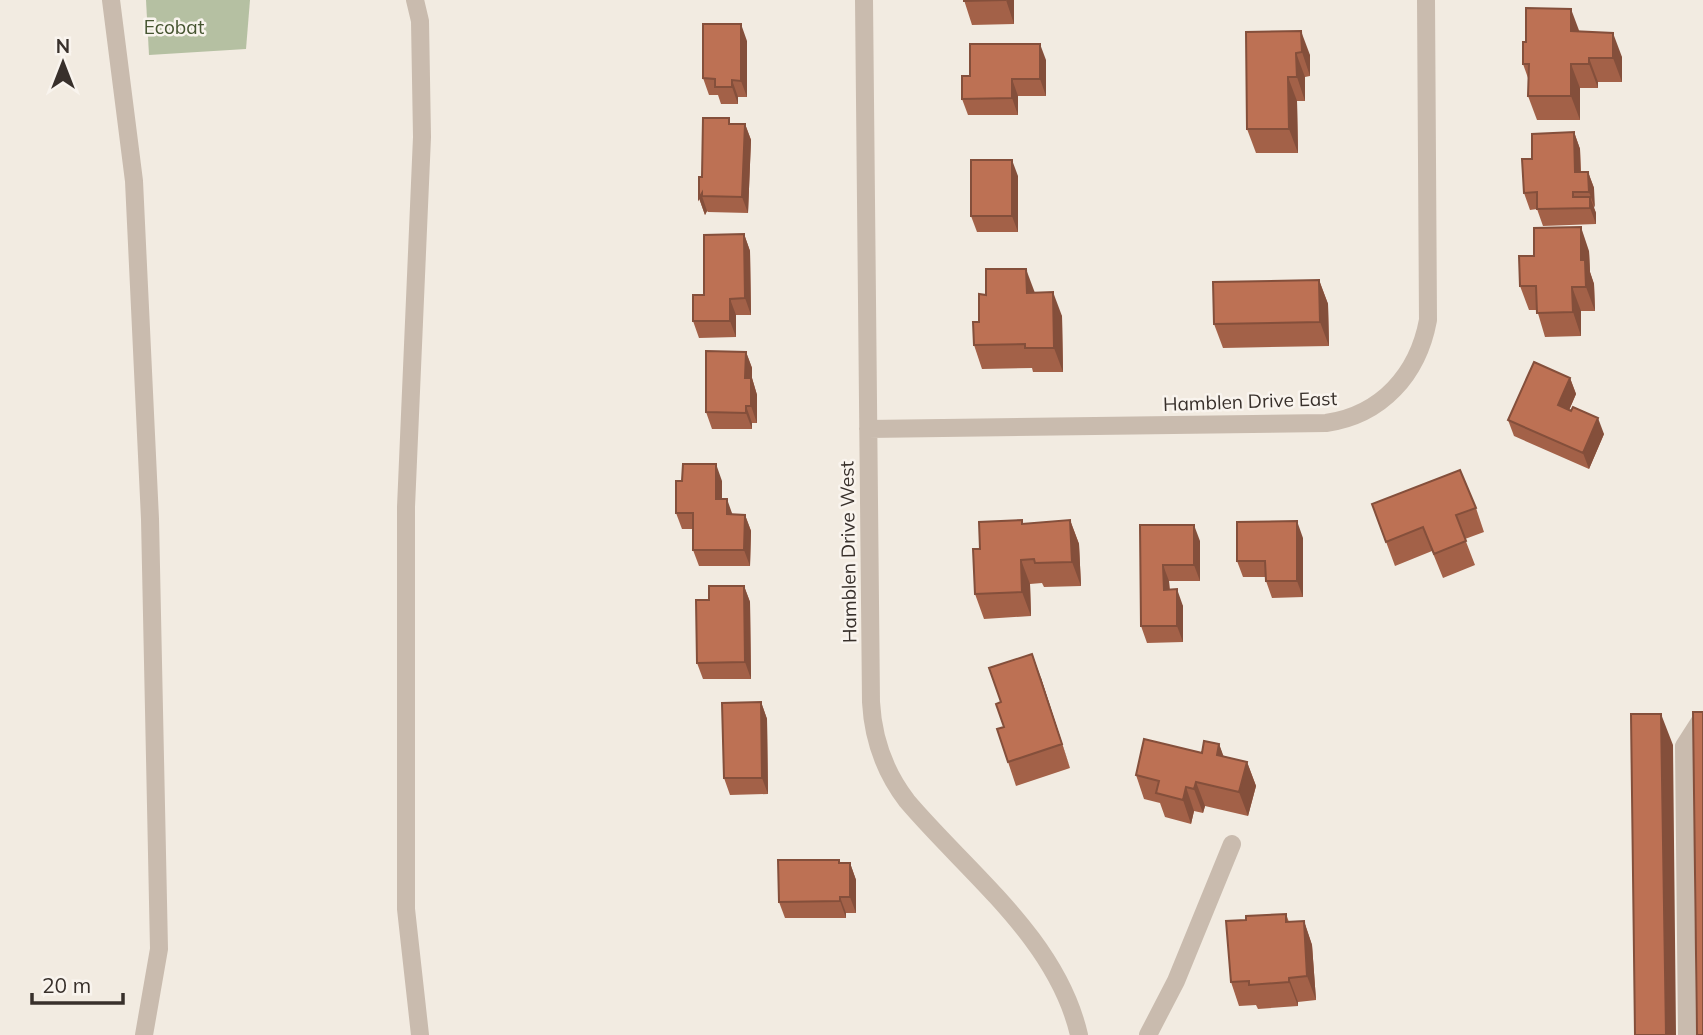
<svg xmlns="http://www.w3.org/2000/svg" width="1703" height="1035" viewBox="0 0 1703 1035" font-family="Mulish,sans-serif">
  <style>
    .green { fill: #b5c0a2 }
    .lines { fill: none; stroke-linecap: round; stroke-linejoin: round }
    .service { stroke: #c9bbae; stroke-width: 18 }
    .minor { stroke: #c9bbae; stroke-width: 18 }
    .wall { fill: #a36148 }
    .shaded-wall { fill: #844f3b }
    .building { fill: #bd7154; stroke: #844f3b; stroke-width: 2 }
    .labels { text-anchor: middle; stroke-width: 5; stroke-linejoin: round; paint-order: stroke }
    .park-label { font-size: 19px; fill: #465531; stroke: #f9f4ee }
    .street-label { font-size: 19px; fill: #38302b; stroke: #f9f4ee }
  </style>
  <rect width="100%" height="100%" fill="#f2ebe1"/>
  <path class="green" d="M146,0H250L246,49L149,55Z"/>
  <g class="lines">
    <path class="service" d="M111,0L134,181L150,519L159,949L144,1035
      M415,0L420,21L422,137L406,507V909L420,1035
      M1148,1035L1176,981L1232,844
      M1687,1035L1684,746L1700,721H1703"/>
    <path class="minor" d="M864,0L871,702C873,739 884,771 907,801C968,873 1057,939 1079,1035
      M868,429L1326,423C1382,415 1418,374 1428,320L1426,0"/>
  </g>
  <path class="wall" d="M964,0H1014V24L972,25Z
    M1579,31L1622,57V82H1598V88H1580V120H1537L1528,96V78L1523,64Z
    M1246,32L1310,55V76L1305,77V101H1297L1298,153H1256L1247,129Z
    M747,41V97H738V104H721L718,95H709L703,78Z
    M1046,60V96H1018V115H968L962,99L970,76Z
    M731,124H745L751,140L748,213L708,212L707,211L705,215L699,198L702,177Z
    M1574,132L1580,149L1581,172H1588L1594,188V208L1596,213V224L1543,226L1537,209L1530,210L1524,193Z
    M1018,176V232H977L971,216Z
    M744,234L750,251L751,315H736V337L699,338L693,321L704,295Z
    M1589,251L1590,272L1594,284L1595,311H1581V336L1545,337L1537,310H1529L1520,286Z
    M1319,280L1328,304L1329,346L1223,348L1214,324Z
    M1035,293L1062,316L1063,372H1033L1032,368L982,369L974,345L986,295Z
    M746,352L752,368V378L757,395V423H752V429H712L706,412Z
    M1570,378L1576,394L1569,410L1604,434L1589,469L1514,436L1508,420Z
    M722,481V499L733,515H745L751,531L750,566H699L693,550V529H682L676,513Z
    M1372,504L1476,508L1484,532L1465,539L1475,565L1443,578L1432,551L1395,566Z
    M1022,520L1023,524L1070,520L1079,544L1081,586L1044,587L1042,583L1030,584L1031,616L984,619L975,594L980,549Z
    M1140,525L1200,541V581H1169L1170,590L1183,606V642L1147,643L1141,626Z
    M1303,538V597L1272,598L1266,581V577H1243L1237,561Z
    M744,586L750,602L751,679H703L697,663L709,600Z
    M1041,678L1070,768L1016,786L1008,762L1004,727Z
    M761,702L767,719L768,794L730,795L724,778Z
    M1219,744L1223,756L1247,762L1256,786L1248,816L1205,806L1203,813L1194,811L1191,824L1165,817L1160,803L1144,799L1136,775L1202,753Z
    M840,863H850L856,880V913H846V918H785L779,902Z
    M1286,914L1289,922L1304,921L1312,945L1316,1000L1298,1002V1006L1258,1009L1256,1005L1239,1006L1231,982L1246,920Z"/>
  <path class="shaded-wall" d="M1006,0H1014V24Z
    M1571,9L1580,33L1571,31Z
    M741,24L747,41V97L741,81Z
    M1301,31L1310,55V76L1302,52Z
    M1613,33L1622,57V82L1613,58Z
    M1040,44L1046,60V96L1040,79Z
    M1296,53L1305,77V101L1297,77Z
    M1589,58L1598,82V88L1589,64Z
    M1571,64L1580,88V120L1571,96Z
    M1288,77L1297,101L1298,153L1289,129Z
    M1012,79L1018,96V115L1012,98Z
    M732,80L738,97V104L732,87Z
    M745,124L751,140L748,213L742,197Z
    M1574,132L1580,149L1581,189L1575,172Z
    M1012,160L1018,176V232L1012,216Z
    M1588,172L1594,188L1595,208L1589,192Z
    M702,193V196L707,211L705,215L699,198Z
    M1590,197L1596,213V224L1590,208Z
    M1581,227L1589,251L1590,272L1594,284L1595,311L1586,287L1581,260Z
    M744,234L750,251L751,315L745,298Z
    M1026,269L1035,293H1027Z
    M1319,280L1328,304L1329,346L1320,322Z
    M1572,287L1581,311V336L1573,312Z
    M1053,292L1062,316L1063,372L1054,348Z
    M730,299L736,315V337L730,321Z
    M746,352L752,368V378L757,395V423L751,406L745,378Z
    M1570,378L1576,394L1564,422L1558,405Z
    M746,406L752,423V429L746,413Z
    M1598,418L1604,434L1589,469L1583,453Z
    M716,464L722,481V516L716,499Z
    M727,499L733,516L727,514Z
    M745,515L751,531L750,566L744,550Z
    M1070,520L1079,544L1081,586L1072,562Z
    M1297,521L1303,538V597L1297,581Z
    M1194,525L1200,541V581L1194,565Z
    M1021,560L1030,584L1031,616L1022,592Z
    M1163,565L1169,581L1170,606L1164,590Z
    M744,586L750,602L751,679L745,662Z
    M1177,589L1183,606V642L1177,626Z
    M1032,654L1041,678L1070,768Z
    M761,702L767,719L768,794L762,778Z
    M1661,714L1673,745L1676,1035H1666Z
    M1219,744L1228,768L1217,755Z
    M1247,762L1256,786L1248,816L1239,792Z
    M1196,782L1205,806L1203,813L1194,789Z
    M1186,787L1194,811L1191,824L1183,800Z
    M850,863L856,880V913L850,897Z
    M840,897L846,913V918L840,901Z
    M1304,921L1312,945L1316,1000L1307,976Z
    M1289,978L1298,1002V1006L1289,982Z"/>
  <path class="building" d="M964,0H1006L964,1Z
    M1526,8L1571,9V31L1613,33V58H1589V64H1571V96H1528L1529,64H1523V42H1526Z
    M703,24H741V81L732,80V87H715V79L703,78Z
    M1301,31L1302,52L1296,53L1297,77H1288L1289,129H1247L1246,32Z
    M970,44H1040V79H1012V98L962,99V76H970Z
    M703,118H729V124H745L742,197L702,196V193L699,198V177H702Z
    M1574,132L1575,172H1588L1589,192H1573V197H1590V208L1537,209V192L1524,193L1522,159H1532V134Z
    M971,160H1012V216H971Z
    M1581,227V260H1585L1586,287H1572L1573,312L1537,313L1536,286H1520L1519,256H1534V228Z
    M744,234L745,298L730,299V321H693V295H704V235Z
    M986,269H1026L1027,293L1053,292L1054,348H1025V344L974,345L973,322H979V294L986,295Z
    M1319,280L1320,322L1214,324L1213,282Z
    M706,351L746,352L745,378H751V406H746V413L706,412Z
    M1534,362L1570,378L1558,405L1571,411L1573,407L1598,418L1583,453L1508,420Z
    M683,464H716V499H727V514L745,515L744,550H693V513H676V481H682Z
    M1460,470L1476,508L1456,515L1466,541L1434,554L1423,527L1386,542L1372,504Z
    M1022,520V524L1070,520L1072,562L1035,563L1034,559L1021,560L1022,592L975,594L973,549H980L979,522Z
    M1297,521V581H1266L1265,561H1237V522Z
    M1140,525H1194V565H1163L1164,590L1177,589V626H1141Z
    M709,586H744L745,662L697,663L696,600H709Z
    M1032,654L1062,744L1008,762L997,729L1004,727L996,704L1001,702L989,668Z
    M761,702L762,778H724L722,703Z
    M1693,712H1703V1035H1697Z
    M1631,714H1661L1666,1035H1635Z
    M1144,739L1202,753L1204,741L1219,744L1217,755L1247,762L1239,792L1196,782L1194,789L1186,787L1183,800L1156,793L1159,781L1136,775Z
    M778,860H839V863H850V897H840V901L779,902Z
    M1286,914V922L1304,921L1307,976L1289,978V982L1249,985V981L1231,982L1226,921L1246,920V916Z"/>
  <g class="labels">
    <g class="park-label">
      <text x="174" y="34">Ecobat</text>
    </g>
    <g class="street-label">
      <text transform="translate(1250 401) rotate(-2)" y="7">Hamblen Drive East</text>
      <text transform="translate(848 552) rotate(-91)" y="7">Hamblen Drive West</text>
    </g>
  </g>
  <g transform="translate(63 63)" stroke="#f9f4ee" stroke-width="5" paint-order="stroke">
  <path d="M0-5L12 26L0 18L-12 26Z" fill="#38302b"/>
  <text y="-10" font-size="19" font-weight="bold" text-anchor="middle" fill="#38302b">N</text>
  </g>
  <path d="M32 993v10h91v-10" fill="none" stroke="#38302b" stroke-width="3.5"/>
  <text x="42" y="993" font-size="21" fill="#38302b" stroke="#f9f4ee" stroke-width="5" paint-order="stroke">20 m</text>
</svg>
